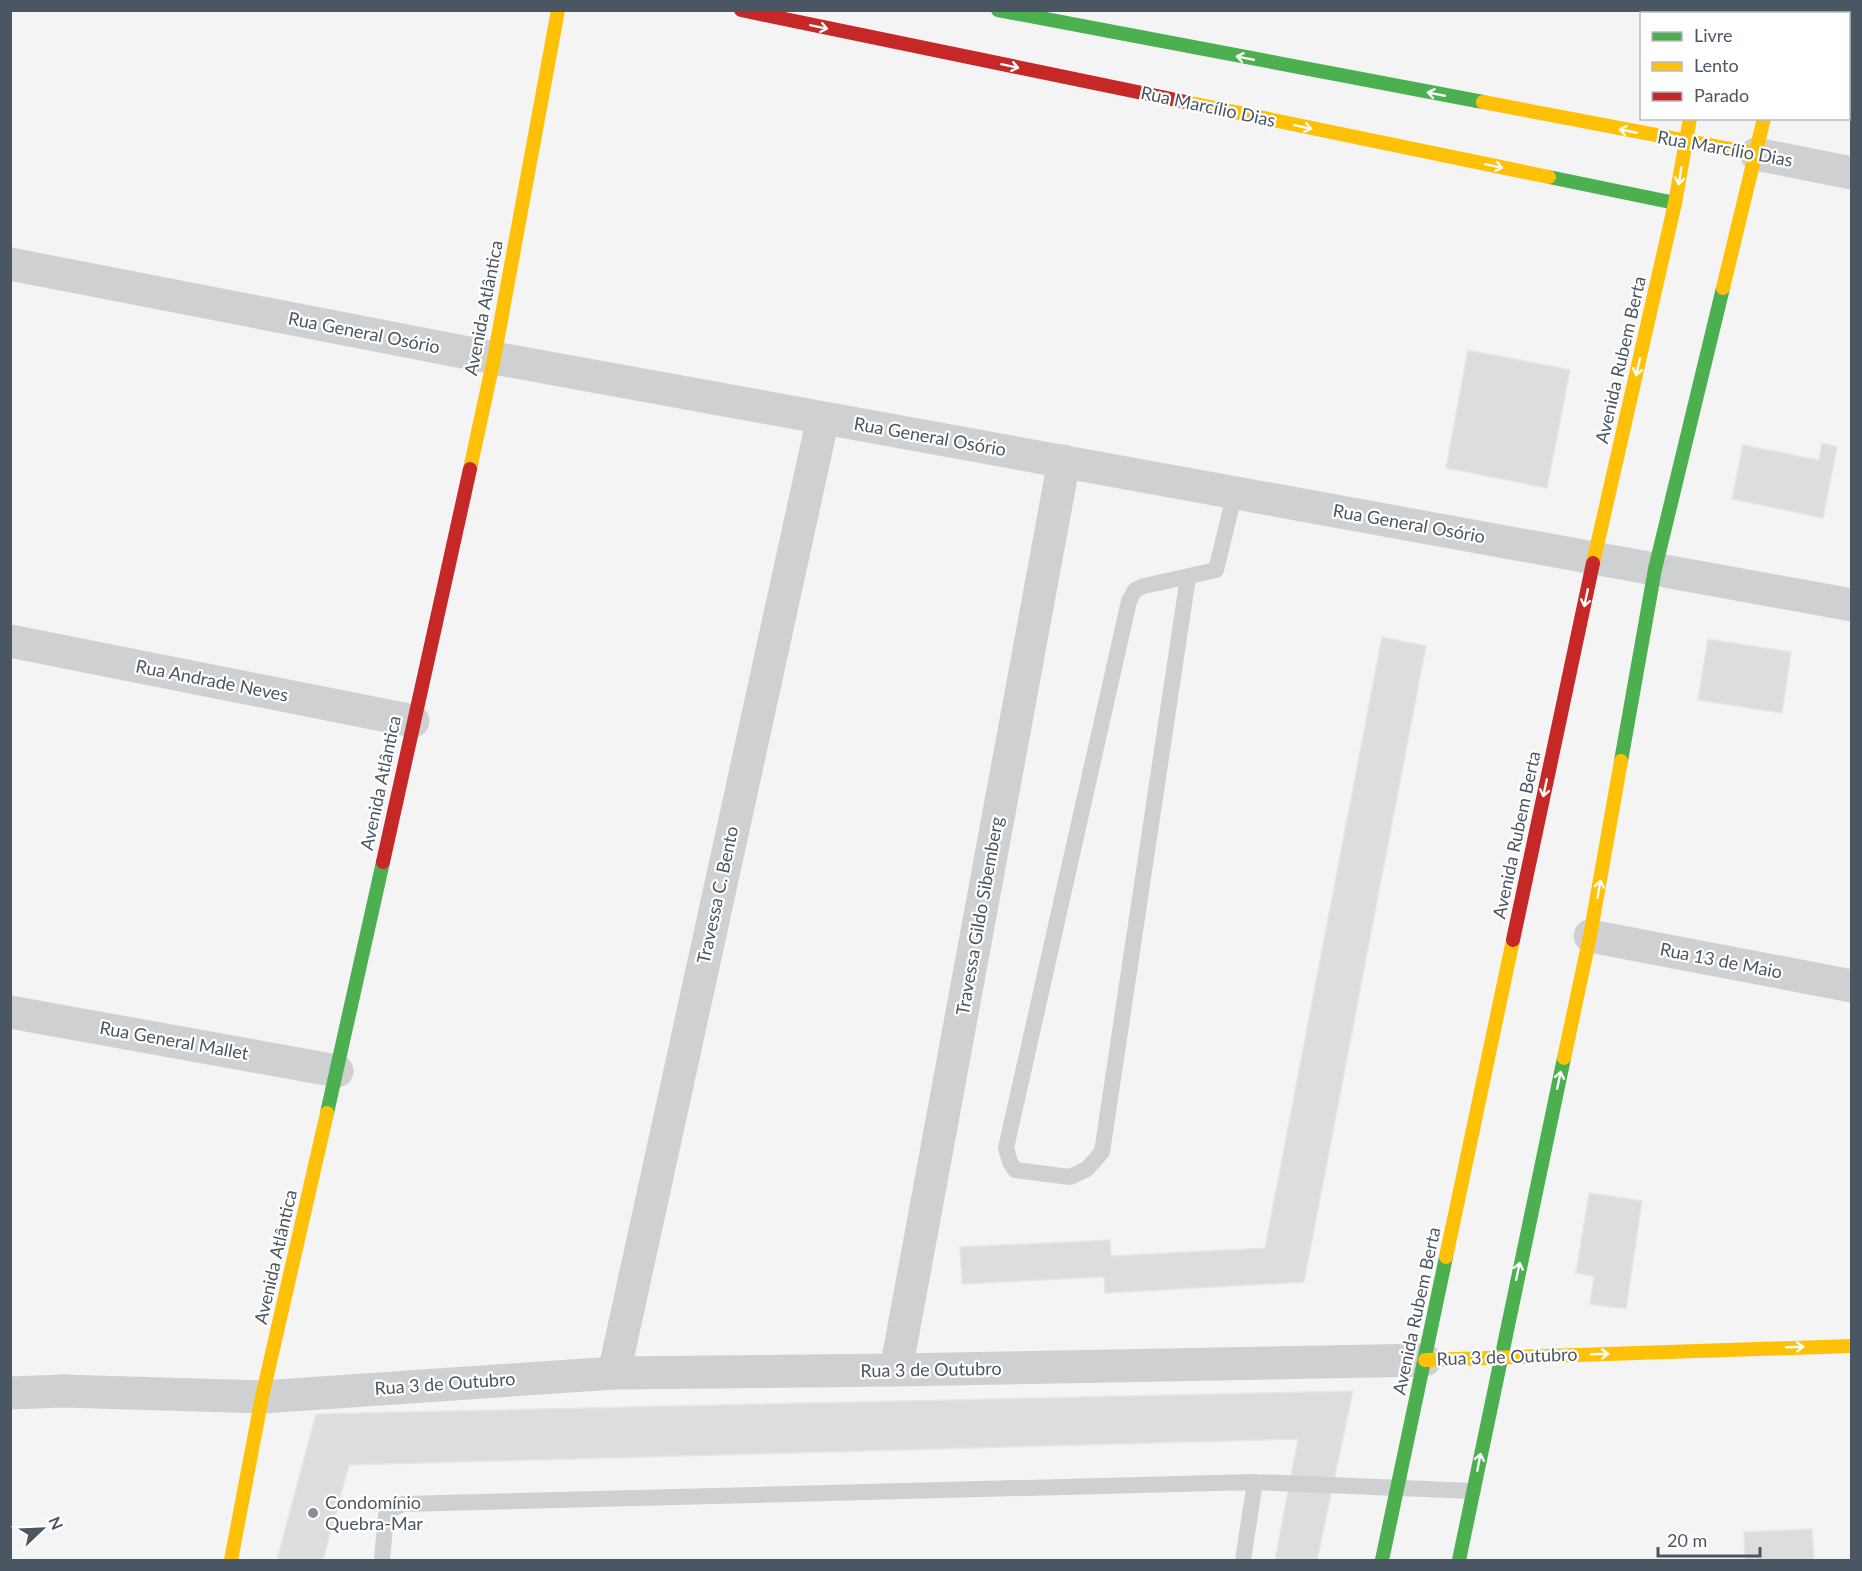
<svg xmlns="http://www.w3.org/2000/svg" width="1862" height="1571" viewBox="0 0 1862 1571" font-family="Lato,sans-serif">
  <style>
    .building { fill: #ddddde; stroke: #e5e6e7; stroke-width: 1.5 }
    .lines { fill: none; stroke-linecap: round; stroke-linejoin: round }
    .lane { stroke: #ced0d2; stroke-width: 16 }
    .street { stroke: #ced0d2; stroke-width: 33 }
    .fast { stroke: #4caf50; stroke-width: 14 }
    .slow { stroke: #ffc107; stroke-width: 14 }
    .jam { stroke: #c62828; stroke-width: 14 }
    .oneway { stroke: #f6fbf6 }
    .poi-dot { fill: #868d94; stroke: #fff; stroke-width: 2 }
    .labels { text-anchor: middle; stroke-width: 4.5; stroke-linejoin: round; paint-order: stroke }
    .street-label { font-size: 18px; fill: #4a5661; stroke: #fff }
    .poi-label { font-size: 18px; fill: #4a5661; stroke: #fff; text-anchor: start }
  </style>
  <rect width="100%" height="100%" fill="#f4f4f4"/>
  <path class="building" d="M1468,350L1570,370L1547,488L1446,468Z
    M1822,443L1837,447L1823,518L1732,499L1743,445L1819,460Z
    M1382,637L1426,646L1304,1282L1105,1293L1104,1277L962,1284L960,1247L1110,1240L1111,1256L1265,1248Z
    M1708,639L1791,652L1782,713L1698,700Z
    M1589,1193L1642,1201L1626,1309L1590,1304L1594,1276L1576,1273Z
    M1353,1391L1317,1560H1275L1298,1439L349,1465L323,1560H277L316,1414Z
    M1812,1529L1814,1560H1745L1744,1532Z"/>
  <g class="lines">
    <path class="lane" d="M1188,577L1102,1152L1087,1169L1070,1177L1015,1170L1010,1162L1006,1148L1129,601L1135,590L1144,586L1216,570L1235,492
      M382,1560L386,1515L392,1509L403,1504L1255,1482L1473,1491
      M1243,1560L1255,1482"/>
    <path class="street" d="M1756,154L1852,173
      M10,264L494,358L1852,605
      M10,641L413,721
      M1590,936L1852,986
      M10,1012L337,1071
      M896,1370L1064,461
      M614,1373L823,418
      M10,1393L63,1391L262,1397L614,1373L896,1370L1425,1360"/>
    <path class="fast" d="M998,10L1483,102
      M1549,177L1675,203
      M1621,761L1655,569L1723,288
      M327,1113L383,862
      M1382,1560L1446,1257
      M1459,1560L1564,1058"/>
    <path class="slow" d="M1712,10V14
      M1785,14L1786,10
      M1186,102L1549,177
      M1483,102L1756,154
      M1723,288L1764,118
      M470,469L494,358L558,10
      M1593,563L1675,203L1690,118
      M1564,1058L1590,936L1621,761
      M1446,1257L1513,940
      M1425,1360L1852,1346
      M231,1560L262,1397L327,1113"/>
    <path class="jam" d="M741,10L1186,102
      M383,862L470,469
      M1513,940L1593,563"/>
  </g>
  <defs><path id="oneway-shaft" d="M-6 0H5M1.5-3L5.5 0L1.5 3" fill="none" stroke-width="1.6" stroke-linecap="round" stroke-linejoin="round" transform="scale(1.5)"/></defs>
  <g class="oneway">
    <use href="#oneway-shaft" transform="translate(819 27) rotate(12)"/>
    <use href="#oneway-shaft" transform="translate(1245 58) rotate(-169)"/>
    <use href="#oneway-shaft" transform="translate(1010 66) rotate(12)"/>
    <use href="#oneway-shaft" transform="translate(1436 94) rotate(-169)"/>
    <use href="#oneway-shaft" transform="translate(1303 127) rotate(12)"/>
    <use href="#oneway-shaft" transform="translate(1628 131) rotate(-169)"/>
    <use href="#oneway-shaft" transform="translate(1494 166) rotate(12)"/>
    <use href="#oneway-shaft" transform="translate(1680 176) rotate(99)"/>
    <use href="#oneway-shaft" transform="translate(1638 367) rotate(103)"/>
    <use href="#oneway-shaft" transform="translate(1586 598) rotate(102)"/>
    <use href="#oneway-shaft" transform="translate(1545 788) rotate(102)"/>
    <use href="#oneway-shaft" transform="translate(1599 889) rotate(-80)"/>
    <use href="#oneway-shaft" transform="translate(1559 1080) rotate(-78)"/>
    <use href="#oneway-shaft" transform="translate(1518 1271) rotate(-78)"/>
    <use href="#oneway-shaft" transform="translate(1795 1347) rotate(-2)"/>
    <use href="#oneway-shaft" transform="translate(1600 1354) rotate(-2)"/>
    <use href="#oneway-shaft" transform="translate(1479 1462) rotate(-79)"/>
  </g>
  <circle class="poi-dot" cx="313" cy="1513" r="6"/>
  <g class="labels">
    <g class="street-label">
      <text transform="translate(1208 107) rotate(12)" y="6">Rua Marcílio Dias</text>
      <text transform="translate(1725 149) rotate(10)" y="6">Rua Marcílio Dias</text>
      <text transform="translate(484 308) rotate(-79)" y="6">Avenida Atlântica</text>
      <text transform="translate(364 333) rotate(11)" y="6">Rua General Osório</text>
      <text transform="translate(1621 360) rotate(-77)" y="6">Avenida Rubem Berta</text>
      <text transform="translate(930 437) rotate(10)" y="6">Rua General Osório</text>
      <text transform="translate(1409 524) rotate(10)" y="6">Rua General Osório</text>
      <text transform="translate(212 681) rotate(11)" y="6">Rua Andrade Neves</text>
      <text transform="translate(381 783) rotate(-78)" y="6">Avenida Atlântica</text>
      <text transform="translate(1517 835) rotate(-78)" y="6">Avenida Rubem Berta</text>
      <text transform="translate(718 895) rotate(-78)" y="6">Travessa C. Bento</text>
      <text transform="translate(980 916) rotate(-80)" y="6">Travessa Gildo Sibemberg</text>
      <text transform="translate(1721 961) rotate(11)" y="6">Rua 13 de Maio</text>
      <text transform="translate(174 1041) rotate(10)" y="6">Rua General Mallet</text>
      <text transform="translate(276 1257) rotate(-77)" y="6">Avenida Atlântica</text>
      <text transform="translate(1417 1311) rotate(-78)" y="6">Avenida Rubem Berta</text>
      <text transform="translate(1507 1357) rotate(-2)" y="6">Rua 3 de Outubro</text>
      <text transform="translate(931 1370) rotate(-1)" y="6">Rua 3 de Outubro</text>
      <text transform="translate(445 1384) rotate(-4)" y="6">Rua 3 de Outubro</text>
    </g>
    <g class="poi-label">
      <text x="325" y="1509">Condomínio<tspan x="325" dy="21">Quebra-Mar</tspan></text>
    </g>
  </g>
  <rect width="1862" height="1571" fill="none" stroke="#4a5661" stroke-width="24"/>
  <rect x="1640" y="12" width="210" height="108" fill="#ffffff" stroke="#b7bbc0" stroke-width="1.5"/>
  <rect x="1652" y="32" width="30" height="9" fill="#4caf50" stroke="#b7bbc0" stroke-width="1.5"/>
  <text x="1694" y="42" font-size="18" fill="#4a5661">Livre</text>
  <rect x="1652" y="62" width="30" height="9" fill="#ffc107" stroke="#b7bbc0" stroke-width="1.5"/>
  <text x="1694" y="72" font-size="18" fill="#4a5661">Lento</text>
  <rect x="1652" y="92" width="30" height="9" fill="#c62828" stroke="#b7bbc0" stroke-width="1.5"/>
  <text x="1694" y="102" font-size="18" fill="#4a5661">Parado</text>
  <g transform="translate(42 1529) rotate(67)" stroke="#ffffff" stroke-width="4.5" paint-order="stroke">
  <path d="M0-4.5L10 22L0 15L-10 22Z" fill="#4a5661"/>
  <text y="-9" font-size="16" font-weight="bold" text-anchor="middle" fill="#4a5661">N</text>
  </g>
  <path d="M1658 1547v9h102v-9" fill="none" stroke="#4a5661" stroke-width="3"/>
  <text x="1667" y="1547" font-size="18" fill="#4a5661" stroke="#ffffff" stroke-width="4.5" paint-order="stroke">20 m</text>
</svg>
